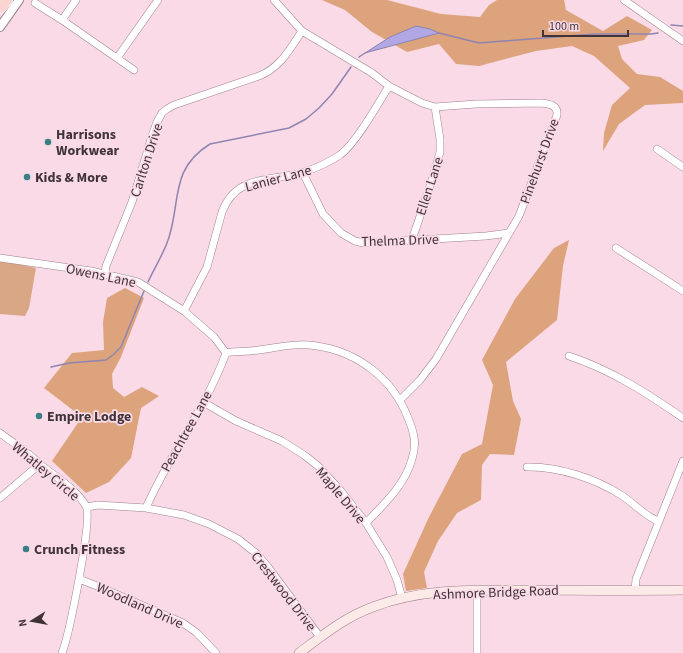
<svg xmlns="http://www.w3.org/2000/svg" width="683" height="653" viewBox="0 0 683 653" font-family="'Source Sans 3',sans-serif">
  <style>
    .green { fill: #daa786 }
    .forest { fill: #dda37c }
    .water { fill: #b0a7e4; stroke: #8e84b0 }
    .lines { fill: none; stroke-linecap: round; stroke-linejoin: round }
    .stream { stroke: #8e84b0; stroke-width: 1.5 }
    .minor-casing { stroke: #9e818c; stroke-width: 8 }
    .tertiary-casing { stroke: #9e818c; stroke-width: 10 }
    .secondary-casing { stroke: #9e818c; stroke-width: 10 }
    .primary-casing { stroke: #fff; stroke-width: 12 }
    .minor { stroke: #fff; stroke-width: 7 }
    .tertiary { stroke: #fff; stroke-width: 8 }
    .secondary { stroke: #fceae8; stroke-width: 9 }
    .primary { stroke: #fad5d2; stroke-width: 11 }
    .poi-dot { fill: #388083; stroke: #fadae7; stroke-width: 1.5 }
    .labels { text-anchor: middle; stroke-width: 3.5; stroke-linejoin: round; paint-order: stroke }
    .poi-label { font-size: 14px; font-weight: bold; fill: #3f3338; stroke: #fadae7; text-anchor: start }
    .street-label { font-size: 14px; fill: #3f3338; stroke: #fadae7 }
  </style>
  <rect width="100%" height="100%" fill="#fadae7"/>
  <path class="green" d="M0,262H8L36,268L29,308L25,316L0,314Z"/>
  <path class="forest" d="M322,0H387L441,14L480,17L489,5L497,0H564L566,10L603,31L627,16L652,30L644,40L618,46L622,59L637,74L660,77L683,91V103L645,105L619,124L603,151L604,133L612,105L630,88L594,56L572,46L536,51L479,66L456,64L439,44L407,52L372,32L345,10Z
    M569,240L563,266L557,320L506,362L513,401L521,419L514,455L490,454L482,465L481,500L457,513L438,541L424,572L427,588L406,591L403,574L429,517L462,454L482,444L493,385L482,360L515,299L554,248Z
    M125,288L144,298L121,357L112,374L113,388L124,397L142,387L159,396L141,408L131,458L109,482L86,493L52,461L82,417L44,388L72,353L104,350L103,322L107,298Z"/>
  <path class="water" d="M416,26L430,29L439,33L365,53L390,37Z"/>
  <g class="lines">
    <path class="stream" d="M671,25L683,26
      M439,33L479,43L595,34H651L658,33
      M359,57L365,53
      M148,282C154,269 162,256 167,243C182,204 168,170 210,144L289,128L306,119L319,108L332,94L351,67
      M51,367L69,363L106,360L113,355L121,347L144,291"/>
    <defs>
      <path id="minor" d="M274,0L302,31L372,73L389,86L422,103L435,107L476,104L541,103C550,104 558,105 557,115L519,216L436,359L420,380L400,400
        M624,0L683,41
        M35,3L62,20L134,70
        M62,20L76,0
        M117,58L158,0
        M657,149L683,167
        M303,173L323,214L341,233L355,241L363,243L383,242L486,236L509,233
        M412,240L434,174L440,152V139L435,107
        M616,248L683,291
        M0,258L91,271L138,282L184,311L214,337L226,353
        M105,274L106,266L132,202L152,136L157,122L162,113L167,109L174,105L259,76C280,68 290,49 302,31
        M184,311L207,267L222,212C234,181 257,181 286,176C292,175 299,174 304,172C317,168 329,162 340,155C356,143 378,104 389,86
        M226,353C234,351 242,352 250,351C272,349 294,342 317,346C358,352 393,379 408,418C414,432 417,444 412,459C405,485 384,504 366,523
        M569,356C611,370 647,393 683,418
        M203,402L236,421L282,441L304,455L318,466L341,491L366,523L387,557L397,580L402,598
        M0,433C9,440 19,446 27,453C32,456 36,461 41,465C56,477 76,489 86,506C93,519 69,635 62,653
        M527,467C558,466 596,479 621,495C629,500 636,507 643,512C648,516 654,519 659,522
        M0,498L40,464
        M87,507L98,505L146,508L184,515L209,524L238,539L257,554L268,567L320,637
        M146,508C169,455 206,408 226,353
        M79,579L97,586L183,623L197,633L216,653
        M477,590V653
        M635,591L636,579L683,461"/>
      <path id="tertiary" d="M0,27L19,0"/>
      <path id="secondary" d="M299,653C323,635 345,617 373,607C419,589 469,590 517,590C572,590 627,591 683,590"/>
      <path id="primary" d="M0,8L7,0"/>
    </defs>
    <use href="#minor" class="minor-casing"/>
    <use href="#tertiary" class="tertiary-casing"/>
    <use href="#secondary" class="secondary-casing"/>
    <use href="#primary" class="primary-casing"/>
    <use href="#minor" class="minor"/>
    <use href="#tertiary" class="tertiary"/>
    <use href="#secondary" class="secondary"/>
    <use href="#primary" class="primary"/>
  </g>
  <g class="poi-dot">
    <circle cx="48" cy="142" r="4"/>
    <circle cx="27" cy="177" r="4"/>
    <circle cx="39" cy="416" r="4"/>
    <circle cx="26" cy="549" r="4"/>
  </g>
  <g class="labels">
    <g class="poi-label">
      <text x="56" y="139">Harrisons<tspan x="56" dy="16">Workwear</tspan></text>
      <text x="35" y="182">Kids &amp; More</text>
      <text x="47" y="421">Empire Lodge</text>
      <text x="34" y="554">Crunch Fitness</text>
    </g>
    <g class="street-label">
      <text transform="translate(146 160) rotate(-72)" y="5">Carlton Drive</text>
      <text transform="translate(539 161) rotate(-70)" y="5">Pinehurst Drive</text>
      <text transform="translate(278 178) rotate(-15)" y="5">Lanier Lane</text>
      <text transform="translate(429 186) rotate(-72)" y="5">Ellen Lane</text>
      <text transform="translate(400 240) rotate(-2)" y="5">Thelma Drive</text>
      <text transform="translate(101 275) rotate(12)" y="5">Owens Lane</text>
      <text transform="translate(186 431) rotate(-61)" y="5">Peachtree Lane</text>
      <text transform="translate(46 471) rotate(40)" y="5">Whatley Circle</text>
      <text transform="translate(341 495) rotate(50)" y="5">Maple Drive</text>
      <text transform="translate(284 591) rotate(52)" y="5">Crestwood Drive</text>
      <text transform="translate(496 592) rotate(-2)" y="5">Ashmore Bridge Road</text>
      <text transform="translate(140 605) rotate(24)" y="5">Woodland Drive</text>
    </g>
  </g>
  <g transform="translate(32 621) rotate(259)" stroke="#fadae7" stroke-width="3" paint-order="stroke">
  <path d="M0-3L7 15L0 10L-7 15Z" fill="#3f3338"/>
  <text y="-6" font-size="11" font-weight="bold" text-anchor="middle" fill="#3f3338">N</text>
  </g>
  <path d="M543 30v6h85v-6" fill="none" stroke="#3f3338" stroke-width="2"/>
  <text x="549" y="30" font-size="12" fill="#3f3338" stroke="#fadae7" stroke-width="3" paint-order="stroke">100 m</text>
</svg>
